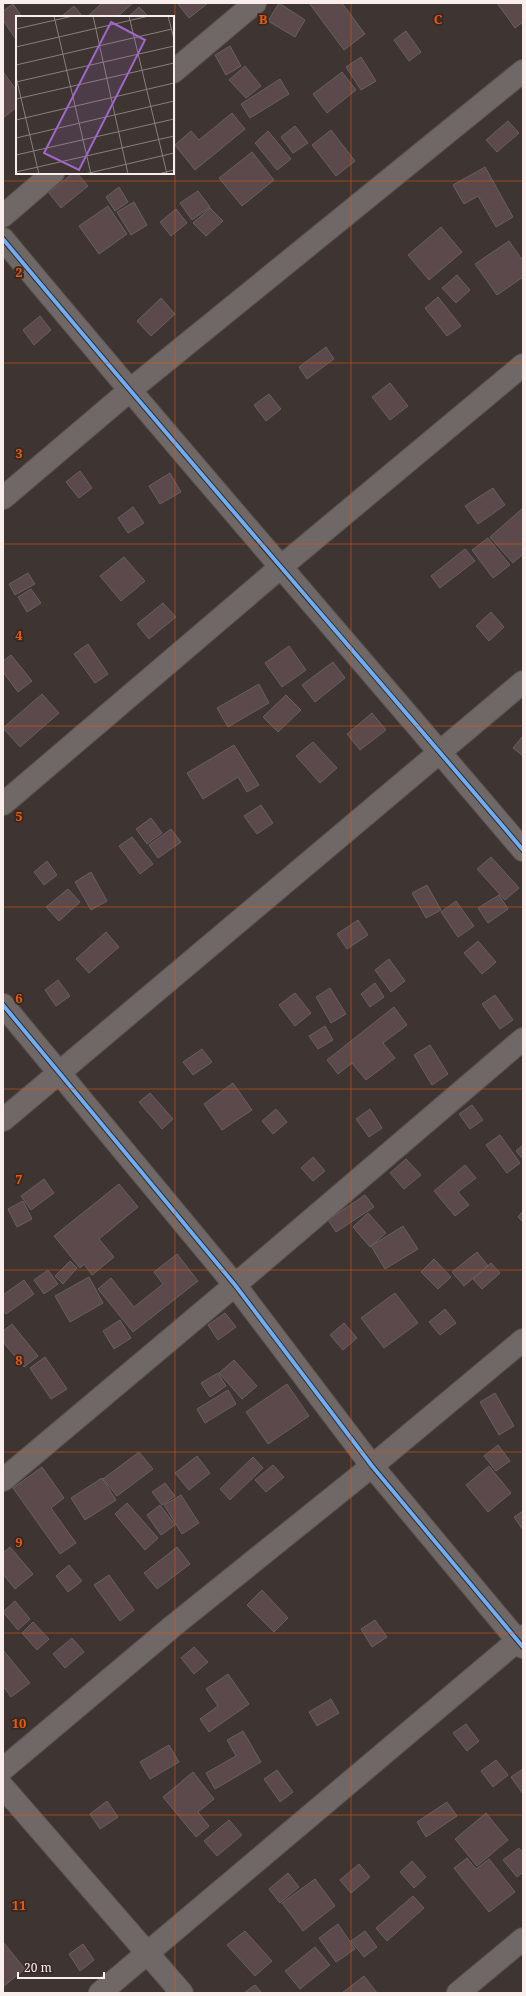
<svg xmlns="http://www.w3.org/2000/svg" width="526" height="1996" viewBox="0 0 526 1996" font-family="'Noto Serif',serif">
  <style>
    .building { fill: #5b494c; stroke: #686060 }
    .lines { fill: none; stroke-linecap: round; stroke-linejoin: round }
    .minor-casing { stroke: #5b5451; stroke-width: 24 }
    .minor { stroke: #6f6866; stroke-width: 22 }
    .cycleway-casing { stroke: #382924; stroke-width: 6 }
    .cycleway { stroke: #6dadf4; stroke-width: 4 }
    .grid { fill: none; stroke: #e8590c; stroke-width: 1; stroke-opacity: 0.55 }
    .inset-road { fill: none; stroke: #897f7c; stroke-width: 1 }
    .view { fill: #a166cc; fill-opacity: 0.15; stroke: #a166cc; stroke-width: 2 }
    .inset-edge { fill: none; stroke: #f9eeeb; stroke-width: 2 }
    .grid-label { font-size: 13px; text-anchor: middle; font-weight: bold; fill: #e8590c; stroke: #382924; stroke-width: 4; stroke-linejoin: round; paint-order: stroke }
  </style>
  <rect width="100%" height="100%" fill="#3e3532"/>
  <path class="building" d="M102,3H133L117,17H87Z
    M179,3H208L189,18L178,4Z
    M279,3L305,20L295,37L268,21Z
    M309,3H342L365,34L344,50Z
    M497,3H523V22L515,28Z
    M13,4L22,17H17V41L3,20V11Z
    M74,6L83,17H61Z
    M139,7L149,17H128Z
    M406,31L421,52L409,61L394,40Z
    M230,46L241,66L226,75L215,55Z
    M361,57L376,81L361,90L346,67Z
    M245,66L261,86L246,98L229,80Z
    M3,72L17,91V107L3,118Z
    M342,72L356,90L327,113L313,94Z
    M280,79L289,94L250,118L241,104Z
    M232,113L245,129L195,170L175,145L191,131L199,140Z
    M508,121L519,133L497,152L486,140Z
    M295,126L308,143L293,153L281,137Z
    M331,130L355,161L336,176L312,145Z
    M268,131L291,159L277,170L255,143Z
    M252,152L274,180L242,206L219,178Z
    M485,167L513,217L496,227L478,196L464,204L453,185Z
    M73,173H77L88,186L61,208L49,193Z
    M119,187L128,202L115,211L106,197Z
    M198,191L210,207L192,220L180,203Z
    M134,202L147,225L131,235L117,212Z
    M108,206L127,234L99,254L79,226Z
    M210,208L223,221L206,236L193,223Z
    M176,209L187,223L171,236L160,222Z
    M441,227L462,252L429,280L408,255Z
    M509,241L523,261V277L497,295L475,264Z
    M457,275L470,290L456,303L442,288Z
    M438,297L461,326L447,336L425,308Z
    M161,298L175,314L151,336L137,321Z
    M40,316L51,330L34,345L23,330Z
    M326,347L334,359L307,379L299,367Z
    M390,383L408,406L390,420L372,397Z
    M269,394L281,409L266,421L254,405Z
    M80,471L92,488L79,498L66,482Z
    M170,473L181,492L160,504L149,486Z
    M493,488L505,505L478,524L465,506Z
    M133,507L144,523L128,533L118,518Z
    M523,508V554L513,563L490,537Z
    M488,538L510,565L493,578L472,550Z
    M465,549L475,561L440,588L431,576Z
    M124,557L145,581L121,601L100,576Z
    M28,573L35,584L15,595L9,584Z
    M31,589L41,603L27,612L18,597Z
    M163,603L176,617L149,639L137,624Z
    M491,612L504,627L489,641L476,626Z
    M88,644L108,674L95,683L74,654Z
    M289,646L306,670L282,687L265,663Z
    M11,655L32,681L18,692L3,672V661Z
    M333,662L345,678L315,702L302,685Z
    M259,684L269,703L228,727L217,708Z
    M42,694L59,713L20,747L3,728Z
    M286,695L301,710L278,732L263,717Z
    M372,713L386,730L360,750L347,734Z
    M523,736V756L513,748Z
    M313,742L337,768L320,783L296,756Z
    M234,745L259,785L247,792L238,777L203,799L187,773Z
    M261,805L273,823L257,834L244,816Z
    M151,818L162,833L147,844L136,829Z
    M171,829L181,842L158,858L149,845Z
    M132,837L153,864L140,874L119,846Z
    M491,857L519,888L505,900L477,869Z
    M47,861L57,875L44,885L34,872Z
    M91,872L107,901L91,910L75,882Z
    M427,885L441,910L426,918L412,893Z
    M68,889L80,902L59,921L46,907Z
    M499,895L508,909L488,923L478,908Z
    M456,901L474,926L458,937L441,912Z
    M358,920L368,935L347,949L337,934Z
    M106,932L119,947L89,973L76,959Z
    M478,941L496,962L482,974L464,953Z
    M389,959L405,981L391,992L375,970Z
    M58,980L70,996L56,1006L45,990Z
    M375,983L384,997L370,1007L361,994Z
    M330,988L346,1014L331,1023L316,997Z
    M295,993L311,1013L295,1026L279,1005Z
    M495,995L513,1020L500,1029L482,1004Z
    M394,1007L407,1025L383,1043L395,1058L366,1080L352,1063L338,1074L327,1060Z
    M325,1026L333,1040L318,1049L309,1036Z
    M430,1045L448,1074L432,1085L414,1055Z
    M202,1049L212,1062L193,1075L183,1062Z
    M233,1083L252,1110L222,1130L204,1104Z
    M150,1093L173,1119L162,1129L139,1102Z
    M472,1105L483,1120L470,1129L459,1114Z
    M276,1109L287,1122L273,1134L262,1121Z
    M370,1109L382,1128L369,1137L356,1119Z
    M500,1135L520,1163L507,1173L486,1145Z
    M523,1145V1159L516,1151Z
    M313,1157L325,1171L313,1181L301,1168Z
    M406,1159L421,1175L404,1189L390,1173Z
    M465,1165L476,1178L458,1192L469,1205L455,1216L434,1191Z
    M44,1179L54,1193L31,1210L21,1196Z
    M119,1184L138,1207L99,1239L114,1257L92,1275L84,1264L80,1268L54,1236Z
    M365,1195L374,1207L336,1232L328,1220Z
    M23,1201L32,1219L17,1227L8,1209Z
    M523,1211V1222L518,1217Z
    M368,1213L386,1233L370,1247L353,1227Z
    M403,1226L418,1249L385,1269L371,1246Z
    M477,1252L488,1266L464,1286L452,1272Z
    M177,1254L198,1281L133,1332L98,1289L111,1278L134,1307L163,1284L154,1272Z
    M434,1259L451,1277L438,1289L421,1272Z
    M70,1261L77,1268L63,1284L55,1276Z
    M491,1263L500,1273L482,1289L473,1279Z
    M48,1270L58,1284L44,1294L34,1280Z
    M89,1277L103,1303L70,1322L55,1296Z
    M24,1280L34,1294L6,1314L3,1310V1295Z
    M395,1293L418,1323L384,1348L361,1318Z
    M445,1309L456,1323L440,1335L429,1322Z
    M225,1313L236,1327L218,1340L208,1325Z
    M120,1320L131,1338L114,1349L103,1331Z
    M344,1323L357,1338L343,1350L330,1335Z
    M12,1324L38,1356L24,1367L3,1342V1331Z
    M45,1357L67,1389L51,1399L30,1368Z
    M234,1360L257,1386L242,1399L219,1373Z
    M218,1373L226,1386L210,1397L201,1383Z
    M287,1384L309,1416L268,1444L246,1412Z
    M228,1390L236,1404L205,1423L197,1409Z
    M495,1393L514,1426L499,1435L480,1402Z
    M498,1445L510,1461L496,1471L484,1456Z
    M139,1452L153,1469L117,1496L103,1479Z
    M197,1456L210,1473L189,1490L175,1473Z
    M253,1457L263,1468L230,1500L220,1489Z
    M273,1465L284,1477L266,1492L255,1480Z
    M489,1466L511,1493L488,1512L466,1485Z
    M42,1467L64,1498L51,1508L76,1543L60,1554L13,1488Z
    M102,1478L116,1500L85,1520L71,1498Z
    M165,1483L175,1496L162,1505L152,1492Z
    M181,1495L199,1523L182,1534L164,1505Z
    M127,1503L158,1538L145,1550L115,1514Z
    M160,1505L175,1525L161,1535L147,1515Z
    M523,1511V1530L514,1517Z
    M10,1547L33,1574L15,1589L3,1574V1553Z
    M177,1547L190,1564L157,1589L144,1573Z
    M69,1565L82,1581L68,1592L56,1576Z
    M109,1575L134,1610L120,1621L94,1585Z
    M262,1590L288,1618L274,1632L247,1605Z
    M15,1601L30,1619L18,1630L3,1612Z
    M375,1620L387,1637L372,1647L361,1629Z
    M33,1622L49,1639L37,1650L22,1633Z
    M72,1638L84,1652L65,1668L53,1654Z
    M194,1647L208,1662L194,1674L181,1658Z
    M3,1650L30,1683L11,1697L3,1686Z
    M228,1674L249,1704L209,1732L200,1719L218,1706L206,1689Z
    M331,1699L339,1713L317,1726L309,1712Z
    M466,1724L479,1741L467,1751L453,1733Z
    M243,1731L261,1762L215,1789L206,1773L236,1756L227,1740Z
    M169,1745L179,1762L150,1779L140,1762Z
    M496,1760L508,1775L493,1787L481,1771Z
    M523,1769V1794L511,1777Z
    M277,1770L293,1792L280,1802L264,1779Z
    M193,1772L214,1799L198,1812L209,1826L196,1837L163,1797Z
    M107,1801L118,1817L100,1829L90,1814Z
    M447,1802L457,1816L426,1837L417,1822Z
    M486,1813L508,1840L477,1866L455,1839Z
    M229,1820L242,1835L217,1856L204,1841Z
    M519,1848L523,1853V1872L517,1877L503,1860Z
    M467,1858L476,1869L489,1859L515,1892L489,1912L454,1868Z
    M412,1861L426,1877L414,1888L400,1872Z
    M359,1864L370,1877L351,1893L340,1880Z
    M288,1873L299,1887L280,1903L269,1889Z
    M315,1879L335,1906L303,1931L282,1903Z
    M413,1896L424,1908L387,1941L376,1928Z
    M338,1924L355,1949L336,1962L319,1938Z
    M245,1931L272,1961L255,1976L227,1945Z
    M365,1931L377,1947L364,1957L351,1941Z
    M3,1942L25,1969L4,1986H3Z
    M83,1944L94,1960L80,1971L69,1954Z
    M315,1947L330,1965L300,1989L285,1971Z
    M364,1976L377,1993H342Z
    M255,1985L262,1993H244Z"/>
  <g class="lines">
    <defs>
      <path id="minor" d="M173,72L255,3
        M3,216L53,173
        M3,239C174,445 350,646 523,850
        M3,498L129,391L523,71
        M3,804L282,566L523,365
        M3,1005L235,1285L372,1466L523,1647
        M3,1120L523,682
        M3,1480L235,1285L523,1039
        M3,1769L173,1626L372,1466L523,1340
        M3,1787L182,1993
        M100,1993L523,1636
        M458,1993L523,1939"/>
    </defs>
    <use href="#minor" class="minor-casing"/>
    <use href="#minor" class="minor"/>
    <defs>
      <path id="cycleway" d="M3,239C174,445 350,646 523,850
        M3,1005L235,1285L372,1466L523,1647"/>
    </defs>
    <use href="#cycleway" class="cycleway-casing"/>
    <use href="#cycleway" class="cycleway"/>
  </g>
  <path class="grid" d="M175,3V1993M351,3V1993M3,181H523M3,363H523M3,544H523M3,726H523M3,907H523M3,1089H523M3,1270H523M3,1452H523M3,1633H523M3,1815H523"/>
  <g transform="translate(16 16)">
    <rect width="158" height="158" fill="#3e3532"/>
    <path class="inset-road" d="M38,0L75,158M77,0L112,158M113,0L151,158M152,0L158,23M0,13L57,0M0,31L133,0M0,49L156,13M0,61L23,158M0,66L158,30M0,83L158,47M0,104L158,67M0,122L158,85M0,139L158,103M0,156L158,120M69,158L158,137M142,158L158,154"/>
    <path class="view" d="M95,6L129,24L63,154L28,137Z"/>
    <rect width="158" height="158" class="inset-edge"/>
  </g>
  <g class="grid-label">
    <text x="263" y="24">B</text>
    <text x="438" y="24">C</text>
    <text x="19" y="277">2</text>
    <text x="19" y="458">3</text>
    <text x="19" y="640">4</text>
    <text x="19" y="821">5</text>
    <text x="19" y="1003">6</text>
    <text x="19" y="1184">7</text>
    <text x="19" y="1365">8</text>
    <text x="19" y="1547">9</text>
    <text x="19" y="1728">10</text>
    <text x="19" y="1910">11</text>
  </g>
  <rect width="526" height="1996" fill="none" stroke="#f9eeeb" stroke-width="8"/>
  <path d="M18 1972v6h86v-6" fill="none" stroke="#f9eeeb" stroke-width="2"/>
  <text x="24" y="1972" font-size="12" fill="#f9eeeb" stroke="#382924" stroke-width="3" paint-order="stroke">20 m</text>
</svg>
